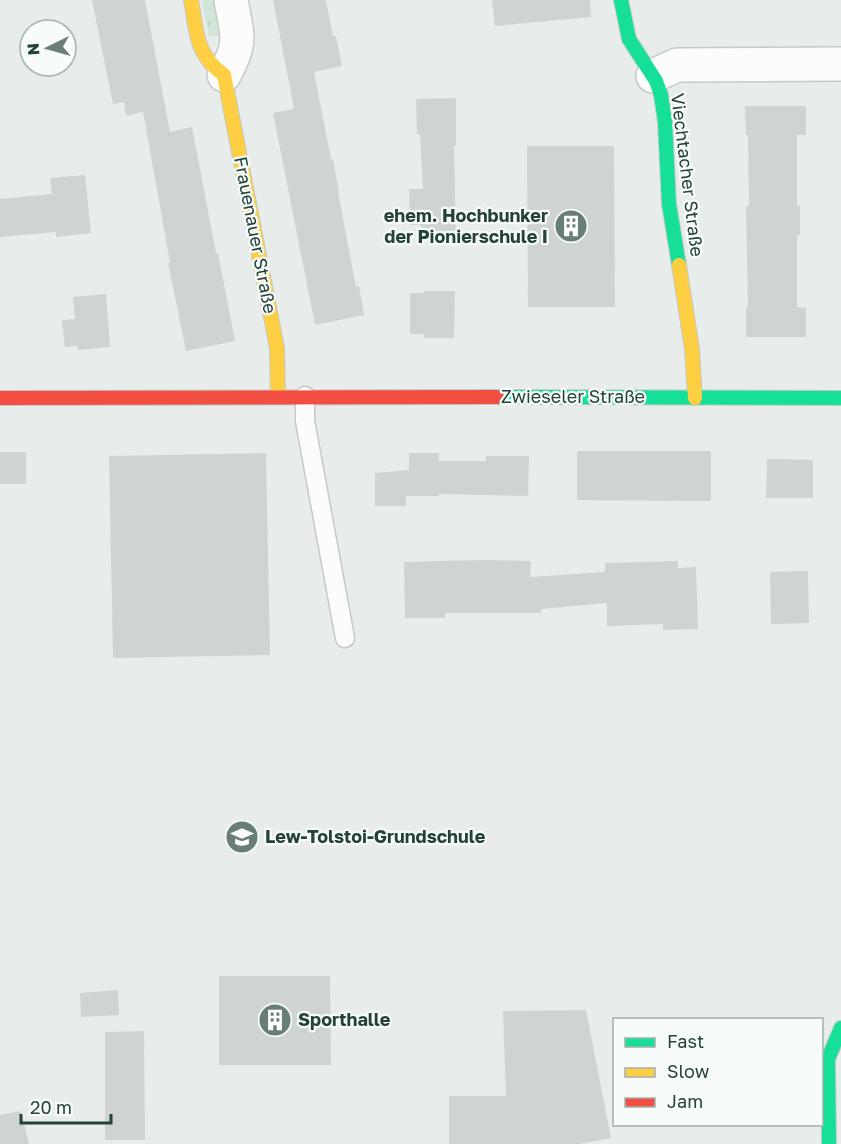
<svg xmlns="http://www.w3.org/2000/svg" width="841" height="1144" viewBox="0 0 841 1144" font-family="'Golos Text',sans-serif">
  <style>
    .grass { fill: url(#grass-tufts) }
    .building { fill: #cfd4d2 }
    .lines { fill: none; stroke-linecap: round; stroke-linejoin: round }
    .lane-casing { stroke: #c5cac8; stroke-width: 21 }
    .street-casing { stroke: #c5cac8; stroke-width: 36 }
    .fast-casing { stroke: #c3cbc8; stroke-width: 16 }
    .slow-casing { stroke: #c3cbc8; stroke-width: 16 }
    .jam-casing { stroke: #c3cbc8; stroke-width: 16 }
    .lane { stroke: #fcfcfc; stroke-width: 18 }
    .street { stroke: #fcfcfc; stroke-width: 33 }
    .fast { stroke: #16e098; stroke-width: 14 }
    .slow { stroke: #ffcf43; stroke-width: 14 }
    .jam { stroke: #f24e42; stroke-width: 14 }
    .labels { text-anchor: middle; stroke-width: 4.5; stroke-linejoin: round; paint-order: stroke }
    .street-label { font-size: 18px; fill: #24423a; stroke: #f7fbf9 }
    .poi-label { font-size: 18px; font-weight: bold; fill: #24423a; stroke: #f7fbf9; text-anchor: start }
  </style>
  <defs>
    <pattern id="grass-tufts" width="24" height="20" patternUnits="userSpaceOnUse" patternTransform="scale(1.5)"><rect width="24" height="20" fill="#d1e6d8"/><path d="M3 7l-1-3M5 7V3M7 7l1-3M15 17l-1-3M17 17v-4M19 17l1-3" fill="none" stroke="#b3c6ba"/></pattern>
  </defs>
  <rect width="100%" height="100%" fill="#e8edeb"/>
  <path class="grass" d="M202,0H219L225,34L209,37Z"/>
  <path class="building" d="M92,0H145L170,132L192,127L216,253H218L235,341L186,351L168,263L170,262L143,112L126,116L124,102L113,104Z
    M273,0H326L333,36H336L342,66L314,72L331,159H333L339,192H338L356,287L359,286L364,315L315,325L273,113L294,109Z
    M492,0H590L591,17L495,26Z
    M456,98V146H454L456,236L421,237V225H410L409,189H423L420,134H417L416,99Z
    M745,106H806V135H797V206H800V235H797V307L806,308V337H746V307H748L746,206H749L748,135H746Z
    M527,146H614L615,307H528Z
    M85,175L91,233L56,237V232L0,237V199L52,194L50,178Z
    M424,291H455L454,338H424V334H410V293H424Z
    M106,294L110,347L78,350V346L65,347L62,320L75,319L73,297Z
    M577,451H711V501L577,500Z
    M0,452H26V484H0Z
    M266,453L270,655L113,658L109,456Z
    M409,453H439V461H486V456H529L528,496L439,494V496H406V506H375V473L409,470Z
    M767,459L813,460V498H766Z
    M480,560L531,561L530,577L605,572V563L678,561V568L696,567L698,629L663,630V624L607,626V603L541,609V613H445V618H405L404,562Z
    M808,571L809,623L771,624L770,572Z
    M219,976H330L331,1065H219Z
    M118,990L119,1015L81,1017L80,993Z
    M586,1010L611,1138L579,1144H449V1096H506L503,1011Z
    M144,1031L145,1140H105V1032Z
    M21,1111L29,1144H0V1115Z"/>
  <g class="lines">
    <defs>
      <path id="lane" d="M305,396V421L345,638"/>
      <path id="street" d="M224,75C243,42 237,35 231,0
        M653,76L677,65L841,64"/>
      <path id="fast" d="M621,0L629,39L656,81L661,95L665,122L669,204L679,265
        M497,397L841,398
        M829,1144L828,1059L841,1028"/>
      <path id="slow" d="M191,0C197,33 195,54 224,75L277,348L278,396
        M679,265L692,349L695,398"/>
      <path id="jam" d="M0,398L497,397"/>
    </defs>
    <use href="#lane" class="lane-casing"/>
    <use href="#street" class="street-casing"/>
    <use href="#fast" class="fast-casing"/>
    <use href="#slow" class="slow-casing"/>
    <use href="#jam" class="jam-casing"/>
    <use href="#lane" class="lane"/>
    <use href="#street" class="street"/>
    <use href="#fast" class="fast"/>
    <use href="#slow" class="slow"/>
    <use href="#jam" class="jam"/>
  </g>
  <defs>
    <symbol id="building-disc" viewBox="-11 -11 22 22"><circle r="9.5" fill="#697e78" stroke="#f7fbf9"/><path d="M-4-6H4V6H1V3H-1V6H-4ZM-2.5-4.3h1.7v1.8h-1.7ZM.8-4.3h1.7v1.8H.8ZM-2.5-1h1.7V.8h-1.7ZM.8-1h1.7V.8H.8Z" fill="#fff"/></symbol>
    <symbol id="school-disc" viewBox="-11 -11 22 22"><circle r="9.5" fill="#697e78" stroke="#f7fbf9"/><path d="M0-5L7-2L0 1L-7-2ZM-4 1L0 2.5L4 1V4Q0 6-4 4Z" fill="#fff"/></symbol>
  </defs>
  <g fill-rule="evenodd">
    <use href="#building-disc" x="552" y="207" width="38" height="38"/>
    <use href="#school-disc" x="223" y="818" width="38" height="38"/>
    <use href="#building-disc" x="256" y="1001" width="38" height="38"/>
  </g>
  <g class="labels">
    <g class="street-label">
      <text transform="translate(687 175) rotate(83)" y="6">Viechtacher Straße</text>
      <text transform="translate(255 235) rotate(79)" y="6">Frauenauer Straße</text>
      <text x="573" y="403">Zwieseler Straße</text>
    </g>
    <g class="poi-label">
      <text x="548" y="222" text-anchor="end">ehem. Hochbunker<tspan x="548" dy="21">der Pionierschule I</tspan></text>
      <text x="265" y="843">Lew-Tolstoi-Grundschule</text>
      <text x="298" y="1026">Sporthalle</text>
    </g>
  </g>
  <rect x="613" y="1018" width="210" height="108" fill="#f7fbf9" stroke="#a3b1ad" stroke-width="1.5"/>
  <rect x="625" y="1038" width="30" height="9" fill="#16e098" stroke="#a3b1ad" stroke-width="1.5"/>
  <text x="667" y="1048" font-size="18" fill="#24423a">Fast</text>
  <rect x="625" y="1068" width="30" height="9" fill="#ffcf43" stroke="#a3b1ad" stroke-width="1.5"/>
  <text x="667" y="1078" font-size="18" fill="#24423a">Slow</text>
  <rect x="625" y="1098" width="30" height="9" fill="#f24e42" stroke="#a3b1ad" stroke-width="1.5"/>
  <text x="667" y="1108" font-size="18" fill="#24423a">Jam</text>
  <g transform="translate(48 48) rotate(265)"><circle r="28" fill="#f7fbf9" stroke="#a3b1ad" stroke-width="1.5"/>
  <path d="M0-4.5L10 22L0 15L-10 22Z" fill="#697e78"/>
  <text y="-9" font-size="16" font-weight="bold" text-anchor="middle" fill="#24423a">N</text>
  </g>
  <path d="M21 1114v9h90v-9" fill="none" stroke="#24423a" stroke-width="3"/>
  <text x="30" y="1114" font-size="18" fill="#24423a" stroke="#f7fbf9" stroke-width="4.5" paint-order="stroke">20 m</text>
</svg>
